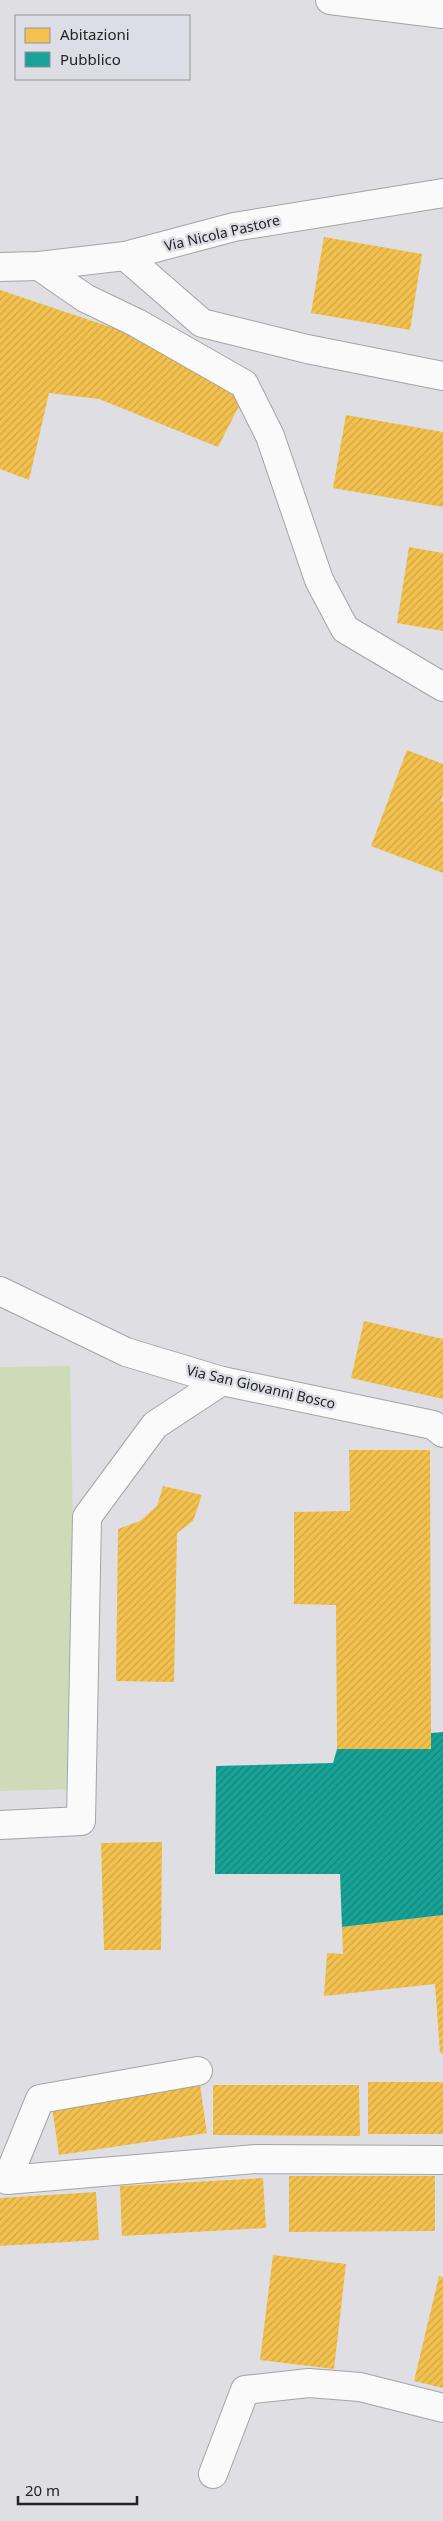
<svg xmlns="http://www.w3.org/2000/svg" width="443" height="2521" viewBox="0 0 443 2521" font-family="'Noto Sans',sans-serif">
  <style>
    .pitch { fill: #cfdab9 }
    .homes { fill: url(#homes-hatch) }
    .public { fill: url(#public-hatch) }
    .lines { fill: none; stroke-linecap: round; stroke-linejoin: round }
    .minor-casing { stroke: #a3a4a6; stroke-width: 30 }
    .tertiary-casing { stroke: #a3a4a6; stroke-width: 30 }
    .minor { stroke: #fafafb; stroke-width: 28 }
    .tertiary { stroke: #fafafb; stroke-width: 28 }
    .labels { text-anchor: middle; stroke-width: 5; stroke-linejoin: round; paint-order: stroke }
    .street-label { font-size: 14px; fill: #232326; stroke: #dddee5 }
  </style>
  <defs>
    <pattern id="homes-hatch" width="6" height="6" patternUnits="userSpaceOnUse" patternTransform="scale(1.25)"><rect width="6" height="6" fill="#f2c14e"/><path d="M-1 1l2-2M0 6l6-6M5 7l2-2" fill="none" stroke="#cfa644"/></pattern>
    <pattern id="public-hatch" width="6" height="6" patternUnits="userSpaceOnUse" patternTransform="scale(1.25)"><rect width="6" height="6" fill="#17a398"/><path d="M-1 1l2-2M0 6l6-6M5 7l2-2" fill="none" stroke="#14847c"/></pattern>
  </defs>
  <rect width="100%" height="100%" fill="#dfdfe3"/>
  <path class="pitch" d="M70,1366L78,1789L0,1791V1367Z"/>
  <path class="homes" d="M324,237L422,254L410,330L311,313Z
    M0,290L134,335L242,400L218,447L99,399L49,393L29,480L0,469Z
    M346,415L443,432V507L333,488Z
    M409,547L443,553V631L397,623Z
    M407,750L443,764V794L441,801L443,802V873L371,846Z
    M364,1321L443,1339V1399L351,1378Z
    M349,1450H430L431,1749H337L336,1605L294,1604V1512L350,1511Z
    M163,1486L202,1495L193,1521L177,1533L174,1682L116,1681L118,1529L140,1521L157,1506Z
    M162,1842L161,1950H104L101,1843Z
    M443,1915V2054L440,2053L435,1984L324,1996L327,1953L343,1954L342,1927Z
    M368,2082H443V2134H368Z
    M200,2085L207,2133L59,2155L52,2107Z
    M213,2085H359L360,2136L213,2135Z
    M289,2176H435V2231L289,2232Z
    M263,2178L266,2228L122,2236L120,2186Z
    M96,2192L99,2240L0,2246V2198Z
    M273,2255L346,2264L334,2369L260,2360Z
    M439,2276L443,2277V2388L414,2381Z"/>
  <path class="public" d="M443,1732V1915L342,1927L340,1874H215L216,1766L333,1763L337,1749H431V1733Z"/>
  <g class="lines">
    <defs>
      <path id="minor" d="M330,0L443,14
        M125,256L202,323L307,349L443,376
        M39,266L85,298L137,323L244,384L270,436L319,580L345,629L443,687
        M0,1825L81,1821L87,1517L155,1425L222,1381
        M198,2071L40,2099L7,2180L256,2159L443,2160
        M213,2474L245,2390L309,2383L360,2387L443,2408"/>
      <path id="tertiary" d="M0,267L39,266L125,256L234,227L443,193
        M0,1291L126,1352L222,1381L433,1425L443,1433"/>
    </defs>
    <use href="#minor" class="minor-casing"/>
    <use href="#tertiary" class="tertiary-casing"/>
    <use href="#minor" class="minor"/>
    <use href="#tertiary" class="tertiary"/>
  </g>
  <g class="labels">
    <g class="street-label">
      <text transform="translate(222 233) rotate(-13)" y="5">Via Nicola Pastore</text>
      <text transform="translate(261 1387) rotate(13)" y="5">Via San Giovanni Bosco</text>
    </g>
  </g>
  <rect x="15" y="15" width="175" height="65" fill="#dddee5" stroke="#939399"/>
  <rect x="25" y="28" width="25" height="15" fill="#f2c14e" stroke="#939399"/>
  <text x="60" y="40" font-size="15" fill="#232326">Abitazioni</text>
  <rect x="25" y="52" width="25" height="15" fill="#17a398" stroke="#939399"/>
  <text x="60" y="65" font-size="15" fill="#232326">Pubblico</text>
  <path d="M18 2496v8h119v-8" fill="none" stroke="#232326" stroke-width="2.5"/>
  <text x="25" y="2496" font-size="15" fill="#232326" stroke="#dddee5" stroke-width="4" paint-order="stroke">20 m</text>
</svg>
